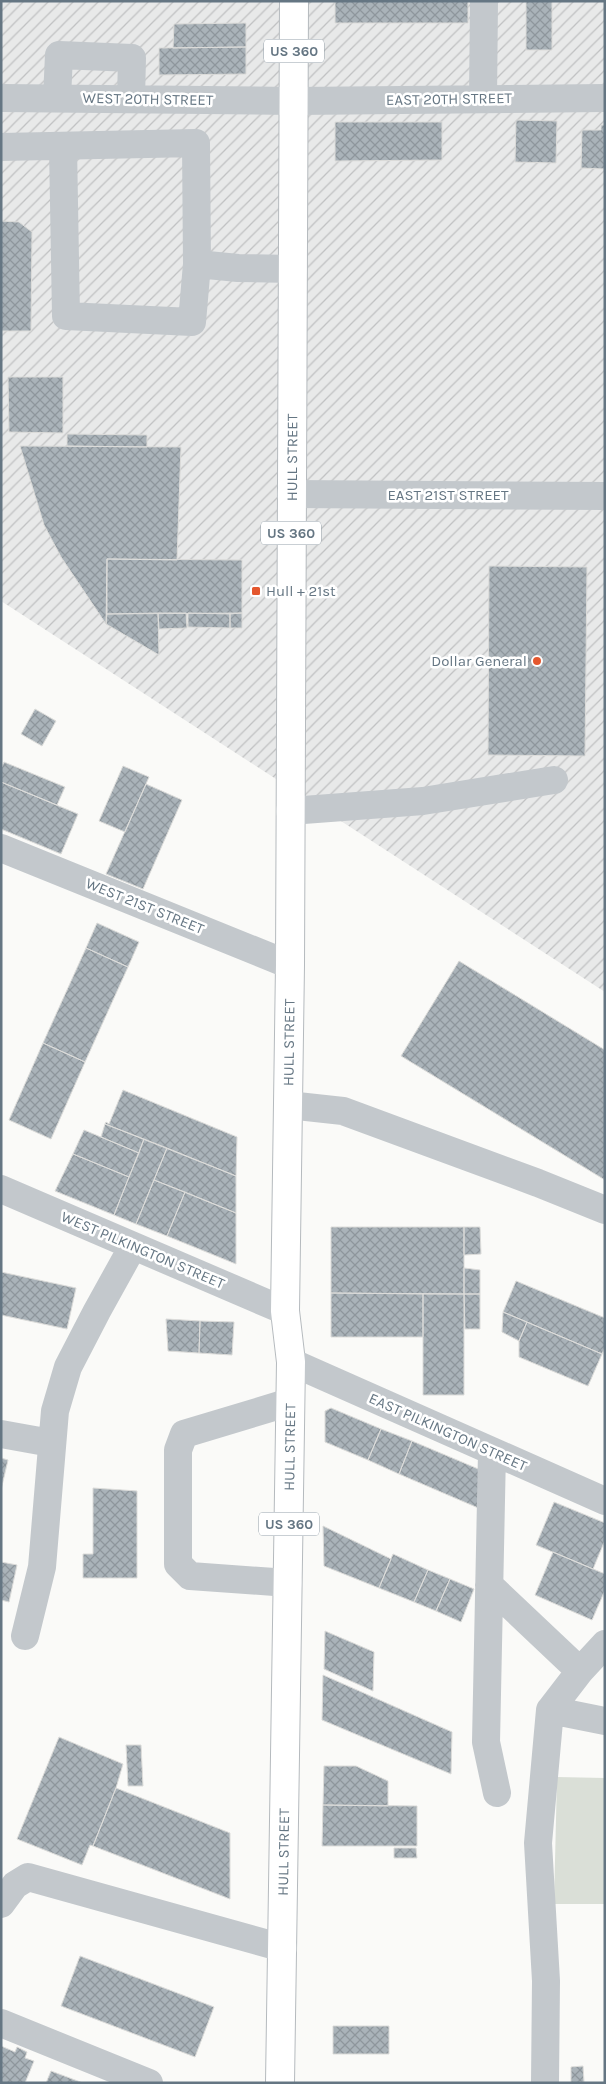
<svg xmlns="http://www.w3.org/2000/svg" width="606" height="2084" viewBox="0 0 606 2084" font-family="Karla,sans-serif">
  <style>
    .industrial { fill: url(#industrial-furrows) }
    .pitch { fill: #dadfd7 }
    .building { fill: url(#building-cross-hatch); stroke: #dcdcda }
    .lines { fill: none; stroke-linecap: round; stroke-linejoin: round }
    .major-casing { stroke: #b5babe; stroke-width: 30 }
    .minor { stroke: #c3c8cc; stroke-width: 28 }
    .major { stroke: #fff; stroke-width: 28 }
    .poi-dot { fill: #e4572e; stroke: #fff; stroke-width: 2 }
    .labels { text-anchor: middle; stroke-width: 5; stroke-linejoin: round; paint-order: stroke }
    .shield { fill: #fff; stroke: #939fa8; stroke-width: 1 }
    .shield-label { font-size: 14px; font-weight: bold; fill: #657683 }
    .street-label { font-size: 15px; fill: #657683; stroke: #fff }
    .poi-label { font-size: 15px; fill: #657683; stroke: #fff; text-anchor: start }
  </style>
  <defs>
    <pattern id="industrial-furrows" width="10" height="10" patternUnits="userSpaceOnUse" patternTransform="scale(1.25)"><rect width="10" height="10" fill="#e8e9e9"/><path d="M-1 1l2-2M0 10L10 0M9 11l2-2" fill="none" stroke="#c0c1c2"/></pattern>
    <pattern id="building-cross-hatch" width="8" height="8" patternUnits="userSpaceOnUse" patternTransform="scale(1.25)"><rect width="8" height="8" fill="#aab3b9"/><path d="M0 0l8 8M0 8l8-8" fill="none" stroke="#8e969c"/></pattern>
  </defs>
  <rect width="100%" height="100%" fill="#fafaf8"/>
  <path class="industrial" d="M1,1H605V992L1,601Z"/>
  <path class="pitch" d="M557,1777L605,1778V1904H554Z"/>
  <path class="building" d="M335,1H468V23H335Z
    M526,1H552V50H526Z
    M246,23V47L173,48L174,24Z
    M246,47V74L159,75V48Z
    M516,120L557,121L556,163L515,162Z
    M335,122H442V160L335,161Z
    M601,125H605V169L581,168L582,130H601Z
    M1,221L19,222L32,232L31,331H1Z
    M8,377H63V433L9,432Z
    M67,434L147,435V447L67,446Z
    M20,446L181,447L177,560L107,559L106,624L61,557L44,525Z
    M107,559L242,560V613L107,614Z
    M489,566L587,567L585,756L488,755Z
    M158,613H186L187,628L159,629Z
    M158,613L159,655L106,624L107,614Z
    M188,613L230,614V628L188,627Z
    M242,613V628H230V614Z
    M35,709L56,721L42,746L21,734Z
    M4,762L65,787L57,805L1,782V769Z
    M123,766L149,777L125,832L99,821Z
    M1,782L78,814L61,854L1,829Z
    M146,784L182,800L143,889L106,874Z
    M97,923L139,942L128,967L86,948Z
    M86,948L128,967L85,1062L43,1043Z
    M459,961L605,1050V1180L401,1056Z
    M43,1043L85,1062L51,1139L9,1120Z
    M123,1090L237,1137L236,1176L105,1124L106,1122L109,1124Z
    M105,1124L144,1139L139,1153L101,1137Z
    M84,1130L139,1153L129,1177L73,1154Z
    M144,1139L167,1148L136,1224L114,1215Z
    M167,1148L236,1176V1213L154,1180Z
    M73,1154L129,1177L114,1215L55,1191Z
    M154,1180L185,1192L167,1236L136,1224Z
    M185,1192L236,1213V1264L167,1236Z
    M331,1227H464V1294L331,1293Z
    M464,1227H480L481,1254L464,1255Z
    M464,1268L480,1270V1294H464Z
    M1,1272L76,1288L67,1329L1,1315Z
    M516,1281L605,1318V1347L602,1354L503,1312Z
    M331,1293L423,1294V1337H331Z
    M423,1294H464V1395H423Z
    M464,1294H480V1329H465Z
    M503,1312L527,1322L519,1341L502,1332Z
    M166,1319L200,1321L199,1353L168,1351Z
    M200,1321L234,1322L232,1355L199,1353Z
    M527,1322L602,1354L588,1386L519,1357V1341Z
    M331,1408L381,1429L368,1460L325,1442V1411Z
    M381,1429L412,1441L399,1474L368,1460Z
    M412,1441L483,1471V1510L399,1474Z
    M1,1458L8,1460L1,1490Z
    M93,1488L137,1491V1578H83V1554H93Z
    M554,1502L605,1523V1540L593,1569L536,1545Z
    M323,1526L391,1559L379,1588L324,1566Z
    M553,1552L605,1574V1590L592,1620L535,1595Z
    M393,1554L428,1570L414,1602L379,1588Z
    M1,1562L17,1565L9,1602L1,1600Z
    M428,1570L450,1579L436,1611L414,1602Z
    M450,1579L474,1589L461,1622L436,1611Z
    M325,1631L374,1652L373,1691L324,1669Z
    M323,1675L452,1732L451,1774L322,1720Z
    M59,1737L123,1764L116,1788L93,1846L90,1845L82,1865L17,1839Z
    M126,1745H141L143,1786H128Z
    M324,1766H356L388,1781V1806L323,1805Z
    M116,1788L230,1833V1899L93,1846Z
    M323,1805L417,1806V1846H322Z
    M394,1848H416L417,1858H394Z
    M80,1956L214,2007L195,2057L61,2006Z
    M333,2026H389V2054H333Z
    M1,2046L15,2052L17,2047L27,2052L25,2058L34,2061L25,2083H1Z
    M583,2066L584,2082L571,2083V2067Z
    M51,2071L83,2083H46Z"/>
  <g class="lines">
    <defs>
      <g id="major">
        <path id="s1" d="M280,2083L291,1362L285,1311L290,965L294,1"/>
      </g>
    </defs>
    <use href="#major" class="major-casing"/>
    <path class="minor" d="M1,98L294,101L605,98
      M57,98L59,55L132,58L131,99
      M483,99L484,1
      M63,146L66,316L192,322L197,264
      M1,147L196,143L197,264L238,268L293,269
      M291,494L605,496
      M290,811L423,801L554,780
      M1,848L290,965
      M288,1105L343,1111L538,1183L605,1210
      M1,1189L285,1311
      M291,1362L605,1501
      M1,1434L51,1443
      M492,1452L486,1742L497,1793
      M288,1583L190,1576L178,1564V1450L184,1434L290,1402
      M489,1585L580,1671
      M25,1636L42,1567L55,1411L68,1367L97,1311L133,1246
      M550,1710L605,1721
      M1,1904L15,1885L28,1877L283,1948
      M1,2023L149,2083
      M545,2083L546,1981L538,1843L550,1710L580,1671L605,1644"/>
    <use href="#major" class="major"/>
  </g>
  <g class="poi-dot">
    <rect x="251" y="586" width="10" height="10" rx="2.5"/>
    <circle cx="537" cy="661" r="5"/>
  </g>
  <g class="labels">
    <g class="shield">
      <rect x="264" y="39.5" width="60" height="23" rx="4"/>
      <rect x="261" y="521.5" width="60" height="23" rx="4"/>
      <rect x="259" y="1512.5" width="60" height="23" rx="4"/>
    </g>
    <g class="shield-label">
      <text x="294" y="56">US 360</text>
      <text x="291" y="538">US 360</text>
      <text x="289" y="1529">US 360</text>
    </g>
    <g class="street-label">
      <text transform="translate(148 99) rotate(1)" y="5">WEST 20TH STREET</text>
      <text transform="translate(449 99) rotate(-1)" y="5">EAST 20TH STREET</text>
      <text dy="5" stroke="none"><textPath href="#s1" startOffset="1626">HULL STREET</textPath></text>
      <text x="448" y="500">EAST 21ST STREET</text>
      <text transform="translate(145 906) rotate(22)" y="5">WEST 21ST STREET</text>
      <text dy="5" stroke="none"><textPath href="#s1" startOffset="1041">HULL STREET</textPath></text>
      <text transform="translate(143 1250) rotate(23)" y="5">WEST PILKINGTON STREET</text>
      <text transform="translate(448 1432) rotate(24)" y="5">EAST PILKINGTON STREET</text>
      <text dy="5" stroke="none"><textPath href="#s1" startOffset="636">HULL STREET</textPath></text>
      <text dy="5" stroke="none"><textPath href="#s1" startOffset="231">HULL STREET</textPath></text>
    </g>
    <g class="poi-label">
      <text x="266" y="596">Hull + 21st</text>
      <text x="527" y="666" text-anchor="end">Dollar General</text>
    </g>
  </g>
  <rect width="606" height="2084" fill="none" stroke="#657683" stroke-width="5"/>
</svg>
